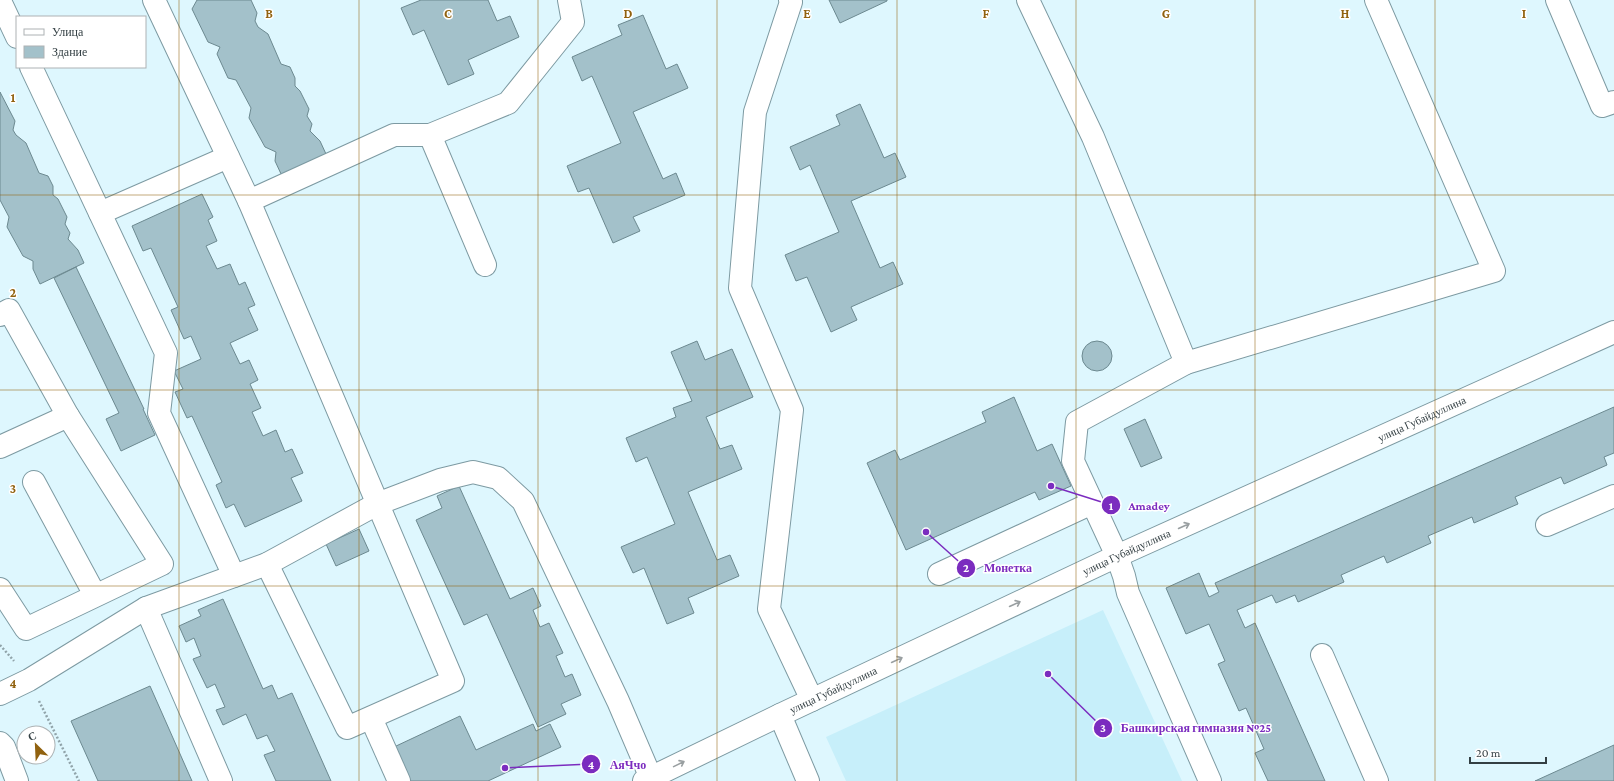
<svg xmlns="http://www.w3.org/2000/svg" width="1614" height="781" viewBox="0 0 1614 781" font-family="'Crimson Pro',serif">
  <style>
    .built { fill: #c7effa }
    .building { fill: #a3c1ca; stroke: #6c8990 }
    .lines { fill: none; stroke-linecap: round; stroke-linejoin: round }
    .minor-casing { stroke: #7d9aa2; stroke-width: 24 }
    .path { stroke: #91a4aa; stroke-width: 2.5; stroke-dasharray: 2 2; stroke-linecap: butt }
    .minor { stroke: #fff; stroke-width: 22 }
    .oneway { stroke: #999fa1 }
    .grid { fill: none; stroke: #91620f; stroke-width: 1; stroke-opacity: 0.55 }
    .labels { text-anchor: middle; stroke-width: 3; stroke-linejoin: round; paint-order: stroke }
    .street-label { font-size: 11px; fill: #333f43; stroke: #fff }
    .grid-label { font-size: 13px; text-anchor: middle; font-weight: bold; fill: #91620f; stroke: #fff; stroke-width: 3; stroke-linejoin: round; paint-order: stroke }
    .leader { fill: none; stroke: #7b2cbf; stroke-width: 1.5 }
    .callout-dot { fill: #7b2cbf; stroke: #fff; stroke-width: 1.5 }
    .mark-label { font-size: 12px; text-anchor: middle; font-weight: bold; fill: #fff }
    .callout-label { font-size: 12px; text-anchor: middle; font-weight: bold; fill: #7b2cbf; stroke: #fff; stroke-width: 3; stroke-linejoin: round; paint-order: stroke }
  </style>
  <rect width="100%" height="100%" fill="#def7fe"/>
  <path class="built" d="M1103,610L1182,781H846L826,737Z"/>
  <path class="building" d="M197,0H251L257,13L255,21L258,27L268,34L281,64L290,67L295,78V86L300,91L309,109L307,116L312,124L310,131L320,141L326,154L282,176L275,161L276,152L265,147L249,118L251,108L236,80L228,78L217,54L220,47L208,42L192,9Z
    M421,0H488L497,21L510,16L519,37L468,60L474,74L448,85L424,30L413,35L401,8Z
    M829,0H887V1L840,23Z
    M643,15L666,69L677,64L688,88L633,112L663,179L676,173L685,195L633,217L640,231L613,243L589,188L578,192L567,166L621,143L592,76L582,81L572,57L622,35L618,25Z
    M0,92L15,121L13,130L16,135L26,143L39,173L48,176L53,186V195L58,199L67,217L65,224L70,233L68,239L78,250L84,263L40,284L33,269V261L23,256L7,227L9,217L0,200Z
    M860,104L884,158L895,153L906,177L851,201L880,268L893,262L903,284L851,307L857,320L831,332L807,277L796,281L785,255L839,232L810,165L800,170L790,147L840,125L836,115Z
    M202,194L213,217L208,220L217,241L206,246L217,269L230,264L239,285L245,282L255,305L248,308L258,330L230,343L240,364L249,360L258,380L250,384L261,408L252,412L263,436L276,430L285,452L292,449L303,473L291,478L302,501L245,527L234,504L226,508L216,485L222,482L192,416L187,418L175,392L183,389L174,371L201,359L191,336L184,339L171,310L178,307L151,248L143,251L132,226Z
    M76,267L144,409H143L155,435L121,451L106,419L119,413L54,278Z
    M697,341L705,360L732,349L753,397L706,417L720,449L732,445L742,469L688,492L717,560L730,555L739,576L688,598L694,613L667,624L644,568L633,573L621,547L675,524L647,457L636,462L626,438L676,417L673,408L692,401L671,352Z
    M1082 356a15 15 0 1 1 30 0a15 15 0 1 1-30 0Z
    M1014,397L1037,451L1052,444L1071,486L1039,500L1035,492L906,550L867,463L895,450L900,460L986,422L982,412Z
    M1614,407V453L1604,457L1607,465L1564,484L1561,477L1515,497L1518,504L1474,523L1472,517L1428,536L1431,543L1387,563L1384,556L1341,575L1344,582L1298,602L1295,595L1276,603L1272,595L1237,610L1245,628L1255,623L1325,781H1268L1255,753L1264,749L1246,708L1239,711L1218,664L1225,661L1209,624L1186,634L1166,588L1199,573L1209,597L1219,592L1215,583Z
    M1145,419L1162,458L1141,467L1124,429Z
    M459,486L510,599L533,588L541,606L533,610L540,627L549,623L563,653L556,656L565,677L572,674L581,695L561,704L566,714L538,727L487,614L464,625L416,520L442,508L437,496Z
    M359,529L369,551L336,566L326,544Z
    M223,599L263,689L272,685L278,699L292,693L331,781H276L264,755L275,751L267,735L257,739L246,714L223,725L216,710L225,707L215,684L207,688L193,659L201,656L194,638L186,642L179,626L201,616L198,610Z
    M150,686L192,781H98L71,721Z
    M460,716L476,750L533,724L536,731L550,724L561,747L488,781H410L394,747Z
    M1614,745V781H1535Z"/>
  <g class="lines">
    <defs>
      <g id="minor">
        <path d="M154,0L249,201"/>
        <path d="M790,0L791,2L755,112L740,288L792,410L769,609L812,700"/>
        <path d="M1028,0L1093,137L1186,363L1077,422L1073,461L1117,556L1124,576L1128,593L1210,781"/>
        <path d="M1557,0L1602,106L1614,102"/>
        <path d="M0,1L17,37"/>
        <path d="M31,67L166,353L159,413L234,576"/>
        <path d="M430,135L485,265"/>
        <path d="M100,213L228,157"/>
        <path d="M0,315L9,310L68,416L162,564L26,629L0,589"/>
        <path d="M1186,363L1494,271L1376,0"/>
        <path d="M0,447L68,416"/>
        <path d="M34,482L95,595"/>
        <path d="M1547,525L1614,496"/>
        <path d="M267,564L347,728L453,681L249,201L394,135H430L508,103L573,22L569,0"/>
        <path d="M939,574L1092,503"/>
        <path d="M146,608L221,781"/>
        <path d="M1322,655L1377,781"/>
        <path d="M0,694L29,680L146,608L267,564L377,504L440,480L473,472L498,478L523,501L618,701L651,778"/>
        <path d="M780,715L808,781"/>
        <path d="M371,718L399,781"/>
        <path d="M0,743L4,747L17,781"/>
        <path id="s1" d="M644,781L780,715L1117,556L1614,332"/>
      </g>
    </defs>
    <use href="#minor" class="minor-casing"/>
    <path class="path" d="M0,645L14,661
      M39,701L79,781"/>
    <use href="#minor" class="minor"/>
  </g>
  <defs><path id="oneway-shaft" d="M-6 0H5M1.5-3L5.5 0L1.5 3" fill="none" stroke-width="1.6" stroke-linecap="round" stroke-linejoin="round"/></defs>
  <g class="oneway">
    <use href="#oneway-shaft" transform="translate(1184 526) rotate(-24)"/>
    <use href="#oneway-shaft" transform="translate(1015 604) rotate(-25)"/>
    <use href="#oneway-shaft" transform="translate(897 660) rotate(-25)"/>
    <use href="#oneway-shaft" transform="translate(679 764) rotate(-26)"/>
  </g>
  <path class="grid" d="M179,0V781M359,0V781M538,0V781M717,0V781M897,0V781M1076,0V781M1255,0V781M1435,0V781M0,195H1614M0,390H1614M0,586H1614"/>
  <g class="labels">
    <g class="street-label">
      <text dy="4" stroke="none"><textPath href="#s1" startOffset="858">улица Губайдуллина</textPath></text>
      <text dy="4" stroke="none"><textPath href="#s1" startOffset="534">улица Губайдуллина</textPath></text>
      <text dy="4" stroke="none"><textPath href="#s1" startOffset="210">улица Губайдуллина</textPath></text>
    </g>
  </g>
  <g class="grid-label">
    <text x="269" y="18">B</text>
    <text x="448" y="18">C</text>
    <text x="628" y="18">D</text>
    <text x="807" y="18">E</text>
    <text x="986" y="18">F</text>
    <text x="1166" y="18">G</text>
    <text x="1345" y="18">H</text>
    <text x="1524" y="18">I</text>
    <text x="13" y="102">1</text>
    <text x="13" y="297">2</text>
    <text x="13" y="493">3</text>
    <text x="13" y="688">4</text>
  </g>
  <path class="leader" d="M1051 486L1111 505M926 532L966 568M1048 674L1103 728M505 768L591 764"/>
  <g class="callout-dot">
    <circle cx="1051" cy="486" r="4"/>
    <circle cx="926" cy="532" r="4"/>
    <circle cx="1048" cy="674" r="4"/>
    <circle cx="505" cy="768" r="4"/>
    <circle cx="1111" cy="505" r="10"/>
    <circle cx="966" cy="568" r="10"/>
    <circle cx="1103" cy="728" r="10"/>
    <circle cx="591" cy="764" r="10"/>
  </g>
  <g class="mark-label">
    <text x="1111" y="510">1</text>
    <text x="966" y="572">2</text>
    <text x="1103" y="732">3</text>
    <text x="591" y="769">4</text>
  </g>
  <g class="callout-label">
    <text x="1149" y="510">Amadey</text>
    <text x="1008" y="572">Монетка</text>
    <text x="1196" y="732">Башкирская гимназия №25</text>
    <text x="628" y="769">АяЧчо</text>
  </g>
  <rect x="16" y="16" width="130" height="52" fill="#ffffff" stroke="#adb2b4"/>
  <rect x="24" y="29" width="20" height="6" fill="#ffffff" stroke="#adb2b4"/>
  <text x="52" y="36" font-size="12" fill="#333f43">Улица</text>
  <rect x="24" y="46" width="20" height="12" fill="#a3c1ca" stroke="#adb2b4"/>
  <text x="52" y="56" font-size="12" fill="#333f43">Здание</text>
  <g transform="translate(36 745) rotate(336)"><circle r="19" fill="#ffffff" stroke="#adb2b4"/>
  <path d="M0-3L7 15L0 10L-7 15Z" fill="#91620f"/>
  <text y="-6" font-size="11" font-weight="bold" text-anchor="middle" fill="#333f43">С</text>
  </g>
  <path d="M1470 757v6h76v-6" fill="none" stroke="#333f43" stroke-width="2"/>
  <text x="1476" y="757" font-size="12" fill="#333f43" stroke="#ffffff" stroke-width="3" paint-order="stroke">20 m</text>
</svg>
